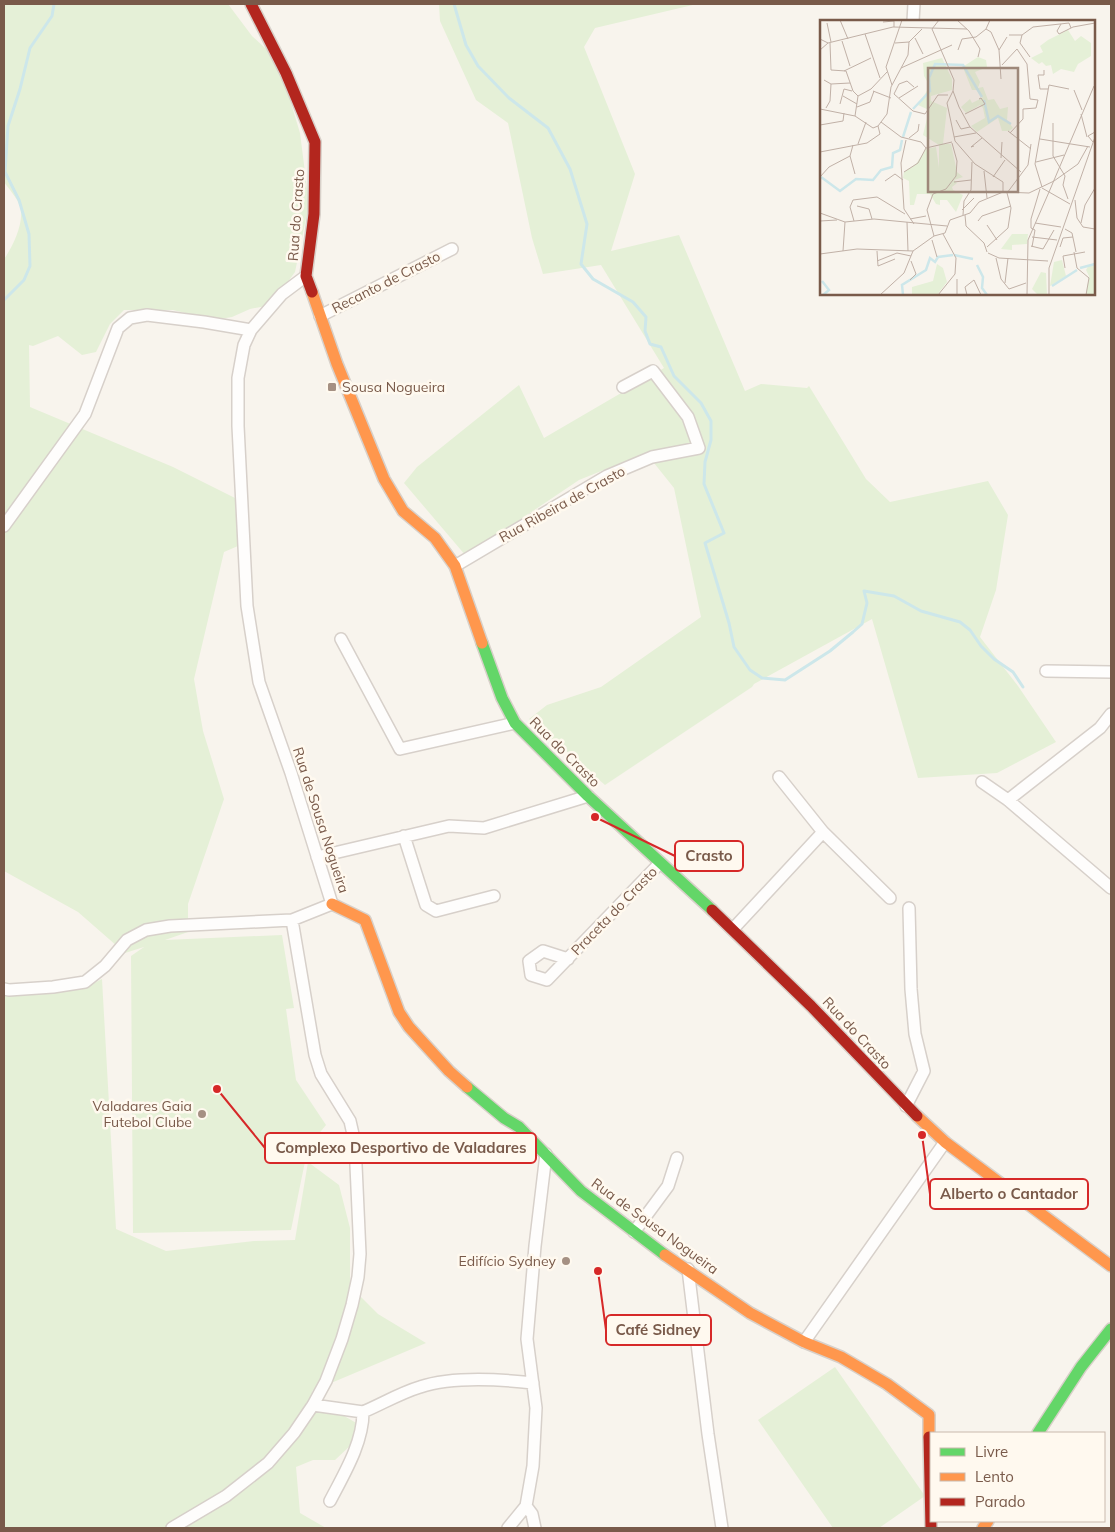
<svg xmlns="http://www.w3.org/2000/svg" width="1115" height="1532" viewBox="0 0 1115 1532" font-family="Mulish,sans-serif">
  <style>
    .green { fill: #e5f0d7 }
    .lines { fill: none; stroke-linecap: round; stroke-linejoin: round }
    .stream { stroke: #cde7ea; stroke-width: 3 }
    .street-casing { stroke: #d7d0ca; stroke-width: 14 }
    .fast-casing { stroke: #d8d0c9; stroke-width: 14 }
    .slow-casing { stroke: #d8d0c9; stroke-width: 14 }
    .jam-casing { stroke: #d8d0c9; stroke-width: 14 }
    .street { stroke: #fefdfc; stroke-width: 11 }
    .fast { stroke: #63d668; stroke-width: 11 }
    .slow { stroke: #ff974d; stroke-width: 11 }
    .jam { stroke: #b3261e; stroke-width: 11 }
    .poi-dot { fill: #a59083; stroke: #fff9ef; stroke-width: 2 }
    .labels { text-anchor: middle; stroke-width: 5; stroke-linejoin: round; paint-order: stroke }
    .street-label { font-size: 14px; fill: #795a4a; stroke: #fff9ef }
    .poi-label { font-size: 14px; fill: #795a4a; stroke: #fff9ef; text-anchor: end }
    .inset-river { fill: none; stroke: #cde7ea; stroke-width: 2.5 }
    .inset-road { fill: none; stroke: #c1b1a7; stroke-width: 1 }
    .view { fill: #9e887a; fill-opacity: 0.15; stroke: #9e887a; stroke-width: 2.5 }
    .inset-edge { fill: none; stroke: #795a4a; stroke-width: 2.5 }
    .leader { fill: none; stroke: #d62828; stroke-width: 2 }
    .callout-dot { fill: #d62828; stroke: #fff9ef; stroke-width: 2 }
    .callout { fill: #fff9ef; stroke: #d62828; stroke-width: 2 }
    .callout-label { font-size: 15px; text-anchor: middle; font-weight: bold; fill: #795a4a }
  </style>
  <rect width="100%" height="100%" fill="#f8f4ed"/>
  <path class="green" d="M4,4H228L252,36L278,60L300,133L309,204L295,272L271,305L250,309L232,317L214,320L173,310H124L110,324L96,352L82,355L58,336L33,346L29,345L30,407L173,467L235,498L238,546L224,552L194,679L203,731L224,799L188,904V932L165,940L282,935L294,1008L286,1009L296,1080L326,1125L308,1147L291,1230L133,1233L131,956L144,947L125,953L78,912L4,871V522L6,515L4,513V259C13,247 25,221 20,206C17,198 9,189 4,182Z
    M439,4H697L595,28L584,47L635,174L611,251L679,235L745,391L761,384L807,388L809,386L866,479L890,502L988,481L1008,515L996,590L980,637L1018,686L1056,742L997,773L918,778L872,619L754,684L752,687L605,785L529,719L547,705L601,687L701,617L674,488L646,453L579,480L466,556L404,483L417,467L519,385L544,438L664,368L601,265L543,274L532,238L508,123L476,100L440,21Z
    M102,979L116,1229L166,1251L254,1241L295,1240L308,1162L339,1185L350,1228V1286L378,1314L426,1343L312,1391L327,1406L358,1424L351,1445L335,1460H313L296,1467L300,1513L326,1528H4V982L44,990L92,982V984Z
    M835,1367L925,1496L879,1528H833L758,1420Z"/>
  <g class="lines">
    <path class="stream" d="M454,4L466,45L478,66L509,98L548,128L570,169L587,224L581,264L593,279L633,302L646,317L645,331L650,344L661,347L674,376L701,403L711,421V440L705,462L704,484L724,533L705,543L729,623L734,647L750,670L762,678L785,680L830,651L853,632L862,624L867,603L864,591L894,596L921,611L960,622L970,630L981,646L994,659L1013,672L1023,687
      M4,300L24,280L30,266L29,234L19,200L5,172L8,126L20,89L30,48L52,16L54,4"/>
    <defs>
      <path id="street" d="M913,21L914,4
        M320,316L452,249
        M4,526L85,414L118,328L130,318L147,315L204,322L251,330
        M455,566L607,476L652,457L699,448L688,417L653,371L623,387
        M341,639L400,749L515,723
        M1046,671L1111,672
        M779,777L823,832L890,898
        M982,782L1008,800L1111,888
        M1008,800L1100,728L1111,714
        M404,836L426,905L436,911L494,896
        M317,857L449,826L484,828L588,796
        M733,929L823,832
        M568,959L543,951L529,961L531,975L547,980L660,863
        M4,989L9,990L53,987L85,982L105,966L127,940L146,930L170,926L292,920L332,904L291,773L259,682L247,606L238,426V378L244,345L251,330L282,294L306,276
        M906,1106L924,1071L915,1034L911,989L909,908
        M634,1232L668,1186L677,1158
        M688,1269L708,1434L722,1528
        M804,1342L945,1142
        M313,1405L363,1412
        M363,1412C382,1404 400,1393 420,1387C453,1376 498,1379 533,1383
        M330,1501C344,1474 363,1443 363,1412
        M526,1506L532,1514L535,1528
        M172,1528L226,1496L268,1463L294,1433L313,1405L326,1381L342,1339L352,1305L358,1277L360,1254L355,1143L350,1121L321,1074L315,1055L292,920
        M508,1528L526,1506L533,1466L536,1408L527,1339L535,1246L546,1154"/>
      <path id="fast" d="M482,643L502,698L515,723L588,796L712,910
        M467,1087L504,1118L519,1127L581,1191L665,1255
        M1038,1433L1081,1367L1111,1329"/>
      <path id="slow" d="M312,292L337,364L384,479L403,511L435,538L455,566L482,643
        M332,904L365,920L399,1012L409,1027L449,1071L467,1087
        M917,1116L945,1142L1111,1266
        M665,1255L750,1313L804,1342L841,1357L887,1384L929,1415V1437
        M983,1528L988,1521"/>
      <path id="jam" d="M251,4L286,73L315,142L314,214L306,276L312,292
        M712,910L811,1006L917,1116
        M929,1437L931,1528"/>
    </defs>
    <use href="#street" class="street-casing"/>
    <use href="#fast" class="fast-casing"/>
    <use href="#slow" class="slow-casing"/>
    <use href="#jam" class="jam-casing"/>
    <use href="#street" class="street"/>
    <use href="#fast" class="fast"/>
    <use href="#slow" class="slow"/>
    <use href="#jam" class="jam"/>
  </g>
  <g class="poi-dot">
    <rect x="327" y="382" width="10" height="10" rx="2.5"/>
    <circle cx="202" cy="1114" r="5"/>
    <circle cx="566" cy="1261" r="5"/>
  </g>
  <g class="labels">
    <g class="street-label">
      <text transform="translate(296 215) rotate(-86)" y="5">Rua do Crasto</text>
      <text transform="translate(386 282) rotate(-27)" y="5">Recanto de Crasto</text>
      <text transform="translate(562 504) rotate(-29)" y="5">Rua Ribeira de Crasto</text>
      <text transform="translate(565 752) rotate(45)" y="5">Rua do Crasto</text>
      <text transform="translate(321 820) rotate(72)" y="5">Rua de Sousa Nogueira</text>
      <text transform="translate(614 911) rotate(-46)" y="5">Praceta do Crasto</text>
      <text transform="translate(857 1033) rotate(47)" y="5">Rua do Crasto</text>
      <text transform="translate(655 1226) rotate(36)" y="5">Rua de Sousa Nogueira</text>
    </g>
    <g class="poi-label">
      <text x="342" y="392" text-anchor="start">Sousa Nogueira</text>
      <text x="192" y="1111">Valadares Gaia<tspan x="192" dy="16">Futebol Clube</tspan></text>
      <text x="556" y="1266">Edifício Sydney</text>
    </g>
  </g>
  <g transform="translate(820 20)">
    <rect width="275" height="275" fill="#f8f4ed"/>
    <path d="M248,10L255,21L261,16L271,23V36L258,44L254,52L241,49L233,54L231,45L226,46L222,42L219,44L211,38L223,32L220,26L228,20ZM158,37L166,40L167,47L155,52L160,62L158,68L163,67L168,80L174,79L180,89L188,87L187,100L193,108L189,111H182L178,98L157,112L151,106L165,98L163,88L160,85L146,93L141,87L150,79L152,83L162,78L157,70H152L144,50V46ZM122,38L132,59V70L111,76V81L127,88L123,124H131L137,152L143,157L134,160L137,163L132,167L133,170L143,175L136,192L127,180H120V185L116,184L110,174H97L94,185H90L89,161L83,158L84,152L96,144L106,129L116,127L119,148V125L103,115L109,90L98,85L110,66L104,56L103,43ZM192,214H208L207,224L192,225V230L181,229ZM242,240L246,256L230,266L234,242ZM275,243V275H266L269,256L266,250L269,245ZM117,244L123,248L127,262L117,275H92V267L113,261ZM221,252L226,253L227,275H218L212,269Z" fill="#e5f0d7"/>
    <path class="inset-river" d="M164,80L169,102L178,96L191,104M93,89L110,71L109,58L115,44L143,45L162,77M83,117L91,92M1,157L20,171L36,159L53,160L61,150L72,147L73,133L80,130L82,120M134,235L153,239M157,245L163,257L162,268L167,275M260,248L275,244M2,261L9,270L3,275M232,266L257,250M83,275L82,265L106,250L110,238L115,242L118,237L133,235"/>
    <path class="inset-road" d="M20,0L28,19M119,0L112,9L134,60L133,71L139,87L150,107L201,152M137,0L149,11L160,29L158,37M170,0L166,9L171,12L179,30L181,59M63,2L74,1V7M7,3L11,22M241,4L237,11L239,14L253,7L275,3M213,7L249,3L251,8M45,14L60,58M189,15H202L213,7M202,15L200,23L210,37M95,18L103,34M0,19L8,23L0,30M22,21L30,46M8,23L73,7L147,9M10,23L11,50L26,51L33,71L38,76M75,23L89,22L102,9M138,30L142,19L156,17L166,9M179,30L187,17M182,45L197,29L207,44L210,79L218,80L216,88L203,89V99L190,113M81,48L132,25M224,50V55H218L220,69H228M24,51L51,38M4,60L11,64L30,63M72,65L66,47L82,0M254,70L262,90M53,71L71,78M133,71L127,83L135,121L155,144L183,162V172M74,74L93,91L105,94L118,75H128M74,74L79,64L87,61L94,67M23,76L37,84M38,76L51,69L67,52M79,78L98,66M20,84L24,69L32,71M37,87L50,82L54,71M6,88L10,81L11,64M0,89L35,96L53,108L58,106L67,94L71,67L88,35L89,22M145,94L165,84L161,78L159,79M261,94L267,117M35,96L38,76M136,100L141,109L150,107M61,102L81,117L101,122L106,128M233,103V136L245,156M0,105L23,101L24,93M188,111L211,129M134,117L156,113M89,118L98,111L99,104M220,119L251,124M86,120L81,143L84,189L94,204M273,122L268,116L275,112M38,124L46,102M251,124L270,127M33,125L30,136L35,154M154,126L151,127L162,118M106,128L132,122M0,132L47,123L60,114L58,106M181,138L182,122M216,142L244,135M164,151L167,178M84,152L98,143L106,128M245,156L243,165L248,179M0,157L9,147L30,136M173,157L185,140M65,161L75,154L83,160M234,161L258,144L268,126M134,162L151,160M222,167L215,144L229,65L249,69M222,168L229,172L274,66M255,180L257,198L263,207L275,209M37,186L49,189L52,199M142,190L154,178M0,193L25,202L54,199L127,206M143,195L144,181L151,170L152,142M145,195L146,206L164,223L167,232M90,199L106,196M0,201L17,200M34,201L30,187L33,180L57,177L85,194M158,201L162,196L191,186M87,202L88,231M215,203L241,207M261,203L265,185L275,168M167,205L177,220M245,209L252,213L256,232M114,216L107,190L113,174L126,169L136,156L137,141L132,123M212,217L237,220M112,220L117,237M211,226L223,229L234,210M167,227L188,208L191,188L187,173L208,145L211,124M212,227L215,210L211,208V199L220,169M240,227L243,218L253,217M23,231L25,202M57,231L58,246L75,239M254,232L257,248L269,258L266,275M168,233L179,238L228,241M0,234L37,229L93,231L114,216L125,213L130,200L150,193L159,182L183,172L209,173L234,161M176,238L181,259L189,269L206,263M57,241L77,233L91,236M245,248L243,236L265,232M90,260L96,254L91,241M185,263L188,238M60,275L84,253L93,231M118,275L135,254L136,238L123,214M137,275V259M147,275L145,267L154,260L161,275M207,275L208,220L229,172L250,184M229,275V248L275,117"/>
    <path class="view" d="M108,48H198V172H108Z"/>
    <rect width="275" height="275" class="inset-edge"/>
  </g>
  <path class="leader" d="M595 817L675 856M217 1089L265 1148M922 1135L930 1194M598 1271L606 1330"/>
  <g class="callout-dot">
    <circle cx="595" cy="817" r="5"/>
    <circle cx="217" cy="1089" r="5"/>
    <circle cx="922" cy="1135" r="5"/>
    <circle cx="598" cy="1271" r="5"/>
  </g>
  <g class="callout">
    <rect x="675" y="841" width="68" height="30" rx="5"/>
    <rect x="265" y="1133" width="271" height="30" rx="5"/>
    <rect x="930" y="1179" width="158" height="30" rx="5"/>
    <rect x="606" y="1315" width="105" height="30" rx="5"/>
  </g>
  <g class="callout-label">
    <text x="709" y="861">Crasto</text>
    <text x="401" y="1153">Complexo Desportivo de Valadares</text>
    <text x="1009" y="1199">Alberto o Cantador</text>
    <text x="658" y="1335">Café Sidney</text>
  </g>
  <rect width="1115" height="1532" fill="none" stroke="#795a4a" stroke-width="10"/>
  <rect x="930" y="1432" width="175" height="90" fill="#fff9ef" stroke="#c9b9ad"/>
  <rect x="940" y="1448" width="25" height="8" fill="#63d668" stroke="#c9b9ad"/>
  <text x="975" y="1457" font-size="15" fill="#795a4a">Livre</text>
  <rect x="940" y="1473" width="25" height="8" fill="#ff974d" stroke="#c9b9ad"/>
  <text x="975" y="1482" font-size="15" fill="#795a4a">Lento</text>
  <rect x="940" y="1498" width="25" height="8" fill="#b3261e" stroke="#c9b9ad"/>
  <text x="975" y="1507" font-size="15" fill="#795a4a">Parado</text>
</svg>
